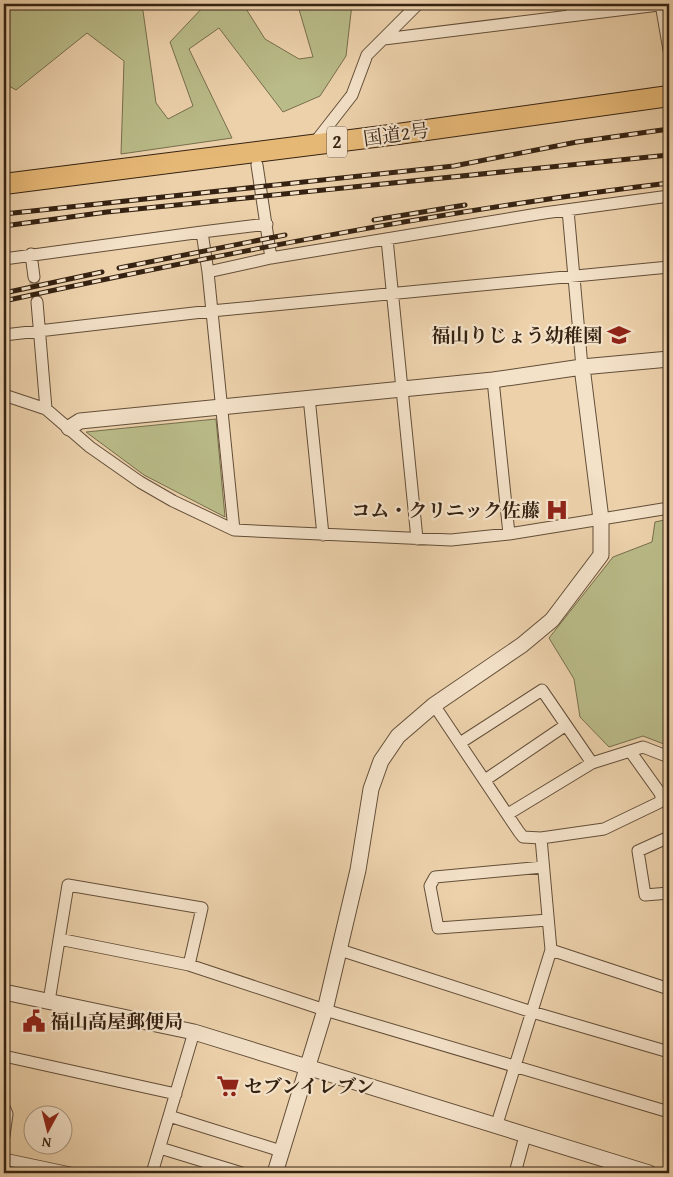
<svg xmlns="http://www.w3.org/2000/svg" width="673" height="1177" viewBox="0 0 673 1177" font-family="'Gentium Book Plus','Noto Serif JP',serif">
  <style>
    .green { fill: #b9bb88; stroke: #776e4d }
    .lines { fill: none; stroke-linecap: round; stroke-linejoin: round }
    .minor-tunnel { stroke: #c7ae8c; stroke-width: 11; stroke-dasharray: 11 5.5; stroke-linecap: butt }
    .minor-casing { stroke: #634e38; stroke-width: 13 }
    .tertiary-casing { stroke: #634e38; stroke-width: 17 }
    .trunk-casing { stroke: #352212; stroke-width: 22 }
    .minor { stroke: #f3e1c8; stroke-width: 11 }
    .tertiary { stroke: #f3e1c8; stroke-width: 15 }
    .trunk { stroke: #e6b876; stroke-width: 20 }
    .rail-casing { stroke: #352212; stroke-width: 5 }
    .rail { stroke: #f3e1c8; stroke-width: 3; stroke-dasharray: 9; stroke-linecap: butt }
    .labels { text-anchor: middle; stroke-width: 4.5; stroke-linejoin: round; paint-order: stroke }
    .shield { fill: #f3e1c8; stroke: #6e5b49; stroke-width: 1 }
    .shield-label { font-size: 18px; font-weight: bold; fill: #352212 }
    .street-label { font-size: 19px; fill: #352212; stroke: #f3e1c8 }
    .poi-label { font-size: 19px; font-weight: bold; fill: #352212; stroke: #f3e1c8; text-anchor: end }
  </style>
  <rect width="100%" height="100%" fill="#ecd1ab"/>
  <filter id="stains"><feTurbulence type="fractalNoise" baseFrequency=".004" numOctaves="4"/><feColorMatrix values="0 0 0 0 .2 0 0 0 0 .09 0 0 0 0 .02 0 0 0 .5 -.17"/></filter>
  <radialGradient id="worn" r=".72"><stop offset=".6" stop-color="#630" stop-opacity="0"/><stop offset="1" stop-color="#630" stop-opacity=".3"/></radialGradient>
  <path class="green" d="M4,4H139L143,11L156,103L168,119L193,106L170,42L206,4H243L265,39L299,59L313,57L298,6L299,4H352L346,56L320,96L283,112L219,28L189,49L232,138L121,154L124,61L87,33L16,90L4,83Z
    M216,419L225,517L144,475L86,432Z
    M669,519V746L643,736L609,747L580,717L574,679L549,638L613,557L652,542L655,522Z"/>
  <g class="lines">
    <path class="minor-tunnel" d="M34,277L37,302"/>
    <defs>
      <path id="minor" d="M567,4L578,14
        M661,4L669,50
        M384,39L667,4
        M313,145L352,95L367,55L418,4
        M257,165L271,258L544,213L669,196
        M568,210L582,367
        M387,239L417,539
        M31,254L34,277
        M4,259L202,232
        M208,272L202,232L267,224
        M37,302L46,409
        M4,335L211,311L669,267
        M493,380L509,534
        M4,395L46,409L90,447L140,482L173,501L234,530L451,540L509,534L669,508
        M309,397L323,535
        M234,530L208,272L271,258
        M434,705L519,832L523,837L541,838L551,950L496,1127
        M460,743L542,690L592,763
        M485,780L566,725
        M508,814L592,763L643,747L669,757
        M669,837L638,851L645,895L669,893
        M541,838L604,829L658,803L662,800L660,793L630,751
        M543,867L435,877L430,886L438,928L548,920
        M59,939L189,965L325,1010L669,1112
        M340,950L532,1012L669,1052
        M551,950L669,989
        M49,1001L68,885L202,908L189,965
        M4,1056L176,1094
        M4,1107L7,1114L4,1136
        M169,1116L281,1151
        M160,1148L242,1173
        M4,1159L70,1173
        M152,1173L194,1032
        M515,1173L525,1136"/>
      <path id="tertiary" d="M69,428L80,421L493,380L582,367L669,359
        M4,992L194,1032L649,1173
        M275,1173L325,1010L358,870L371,789L381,761L398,736L434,705L522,645L552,620L601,555V519L582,367"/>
      <path id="trunk" d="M4,184L398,134L669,96"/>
    </defs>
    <use href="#minor" class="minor-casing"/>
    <use href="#tertiary" class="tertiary-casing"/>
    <use href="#trunk" class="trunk-casing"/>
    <use href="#minor" class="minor"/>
    <use href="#tertiary" class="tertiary"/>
    <use href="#trunk" class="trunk"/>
    <defs>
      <path id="rail" d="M4,214L454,166L577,142L669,129
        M374,220L465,205
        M4,226L107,212L669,155
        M119,268L285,235
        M4,293L102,272
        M4,301C224,253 445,210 669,183"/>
    </defs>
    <use href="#rail" class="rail-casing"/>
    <use href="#rail" class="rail"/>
  </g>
  <defs>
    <symbol id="school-bare" viewBox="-9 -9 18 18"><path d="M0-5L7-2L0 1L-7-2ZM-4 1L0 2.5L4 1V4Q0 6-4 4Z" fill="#8f2418" stroke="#f3e1c8" stroke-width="2.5" paint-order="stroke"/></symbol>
    <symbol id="hospital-bare" viewBox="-9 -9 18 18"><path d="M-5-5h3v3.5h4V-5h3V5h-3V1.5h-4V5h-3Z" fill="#8f2418" stroke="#f3e1c8" stroke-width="2.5" paint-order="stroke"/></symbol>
    <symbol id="civic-bare" viewBox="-9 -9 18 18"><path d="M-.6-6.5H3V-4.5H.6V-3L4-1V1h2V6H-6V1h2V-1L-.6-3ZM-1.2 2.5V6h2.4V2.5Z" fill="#8f2418" stroke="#f3e1c8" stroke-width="2.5" paint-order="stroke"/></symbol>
    <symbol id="supermarket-bare" viewBox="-9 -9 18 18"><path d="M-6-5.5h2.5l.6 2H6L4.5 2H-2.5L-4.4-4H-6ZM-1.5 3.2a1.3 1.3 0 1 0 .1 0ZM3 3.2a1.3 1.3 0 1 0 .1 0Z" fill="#8f2418" stroke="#f3e1c8" stroke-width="2.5" paint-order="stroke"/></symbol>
  </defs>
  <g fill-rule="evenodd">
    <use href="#school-bare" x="603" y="319" width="32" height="32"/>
    <use href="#hospital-bare" x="541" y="494" width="32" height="32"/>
    <use href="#civic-bare" x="18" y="1005" width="32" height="32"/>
    <use href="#supermarket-bare" x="212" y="1070" width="32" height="32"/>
  </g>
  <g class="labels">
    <rect class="shield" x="327" y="126.5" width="20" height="31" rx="4"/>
    <g class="shield-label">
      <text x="337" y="148">2</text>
    </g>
    <g class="street-label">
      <text transform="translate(396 134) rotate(-8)" y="7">国道2号</text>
    </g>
    <g class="poi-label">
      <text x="602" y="342">福山りじょう幼稚園</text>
      <text x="540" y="517">コム・クリニック佐藤</text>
      <text x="50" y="1028" text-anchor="start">福山高屋郵便局</text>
      <text x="244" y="1093" text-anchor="start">セブンイレブン</text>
    </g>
  </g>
  <rect width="673" height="1177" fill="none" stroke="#ecd1ab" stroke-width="20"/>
  <rect x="5" y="5" width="663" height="1167" fill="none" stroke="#352212" stroke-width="2.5"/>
  <rect x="10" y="10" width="653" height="1157" fill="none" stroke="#352212"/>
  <g transform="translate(48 1130) rotate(187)"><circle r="24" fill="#f3e1c8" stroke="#a7957f"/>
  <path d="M0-4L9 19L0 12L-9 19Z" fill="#8f2418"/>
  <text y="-8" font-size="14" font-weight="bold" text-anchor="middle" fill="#352212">N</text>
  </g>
  <rect width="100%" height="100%" filter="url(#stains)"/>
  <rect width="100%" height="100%" fill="url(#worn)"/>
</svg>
